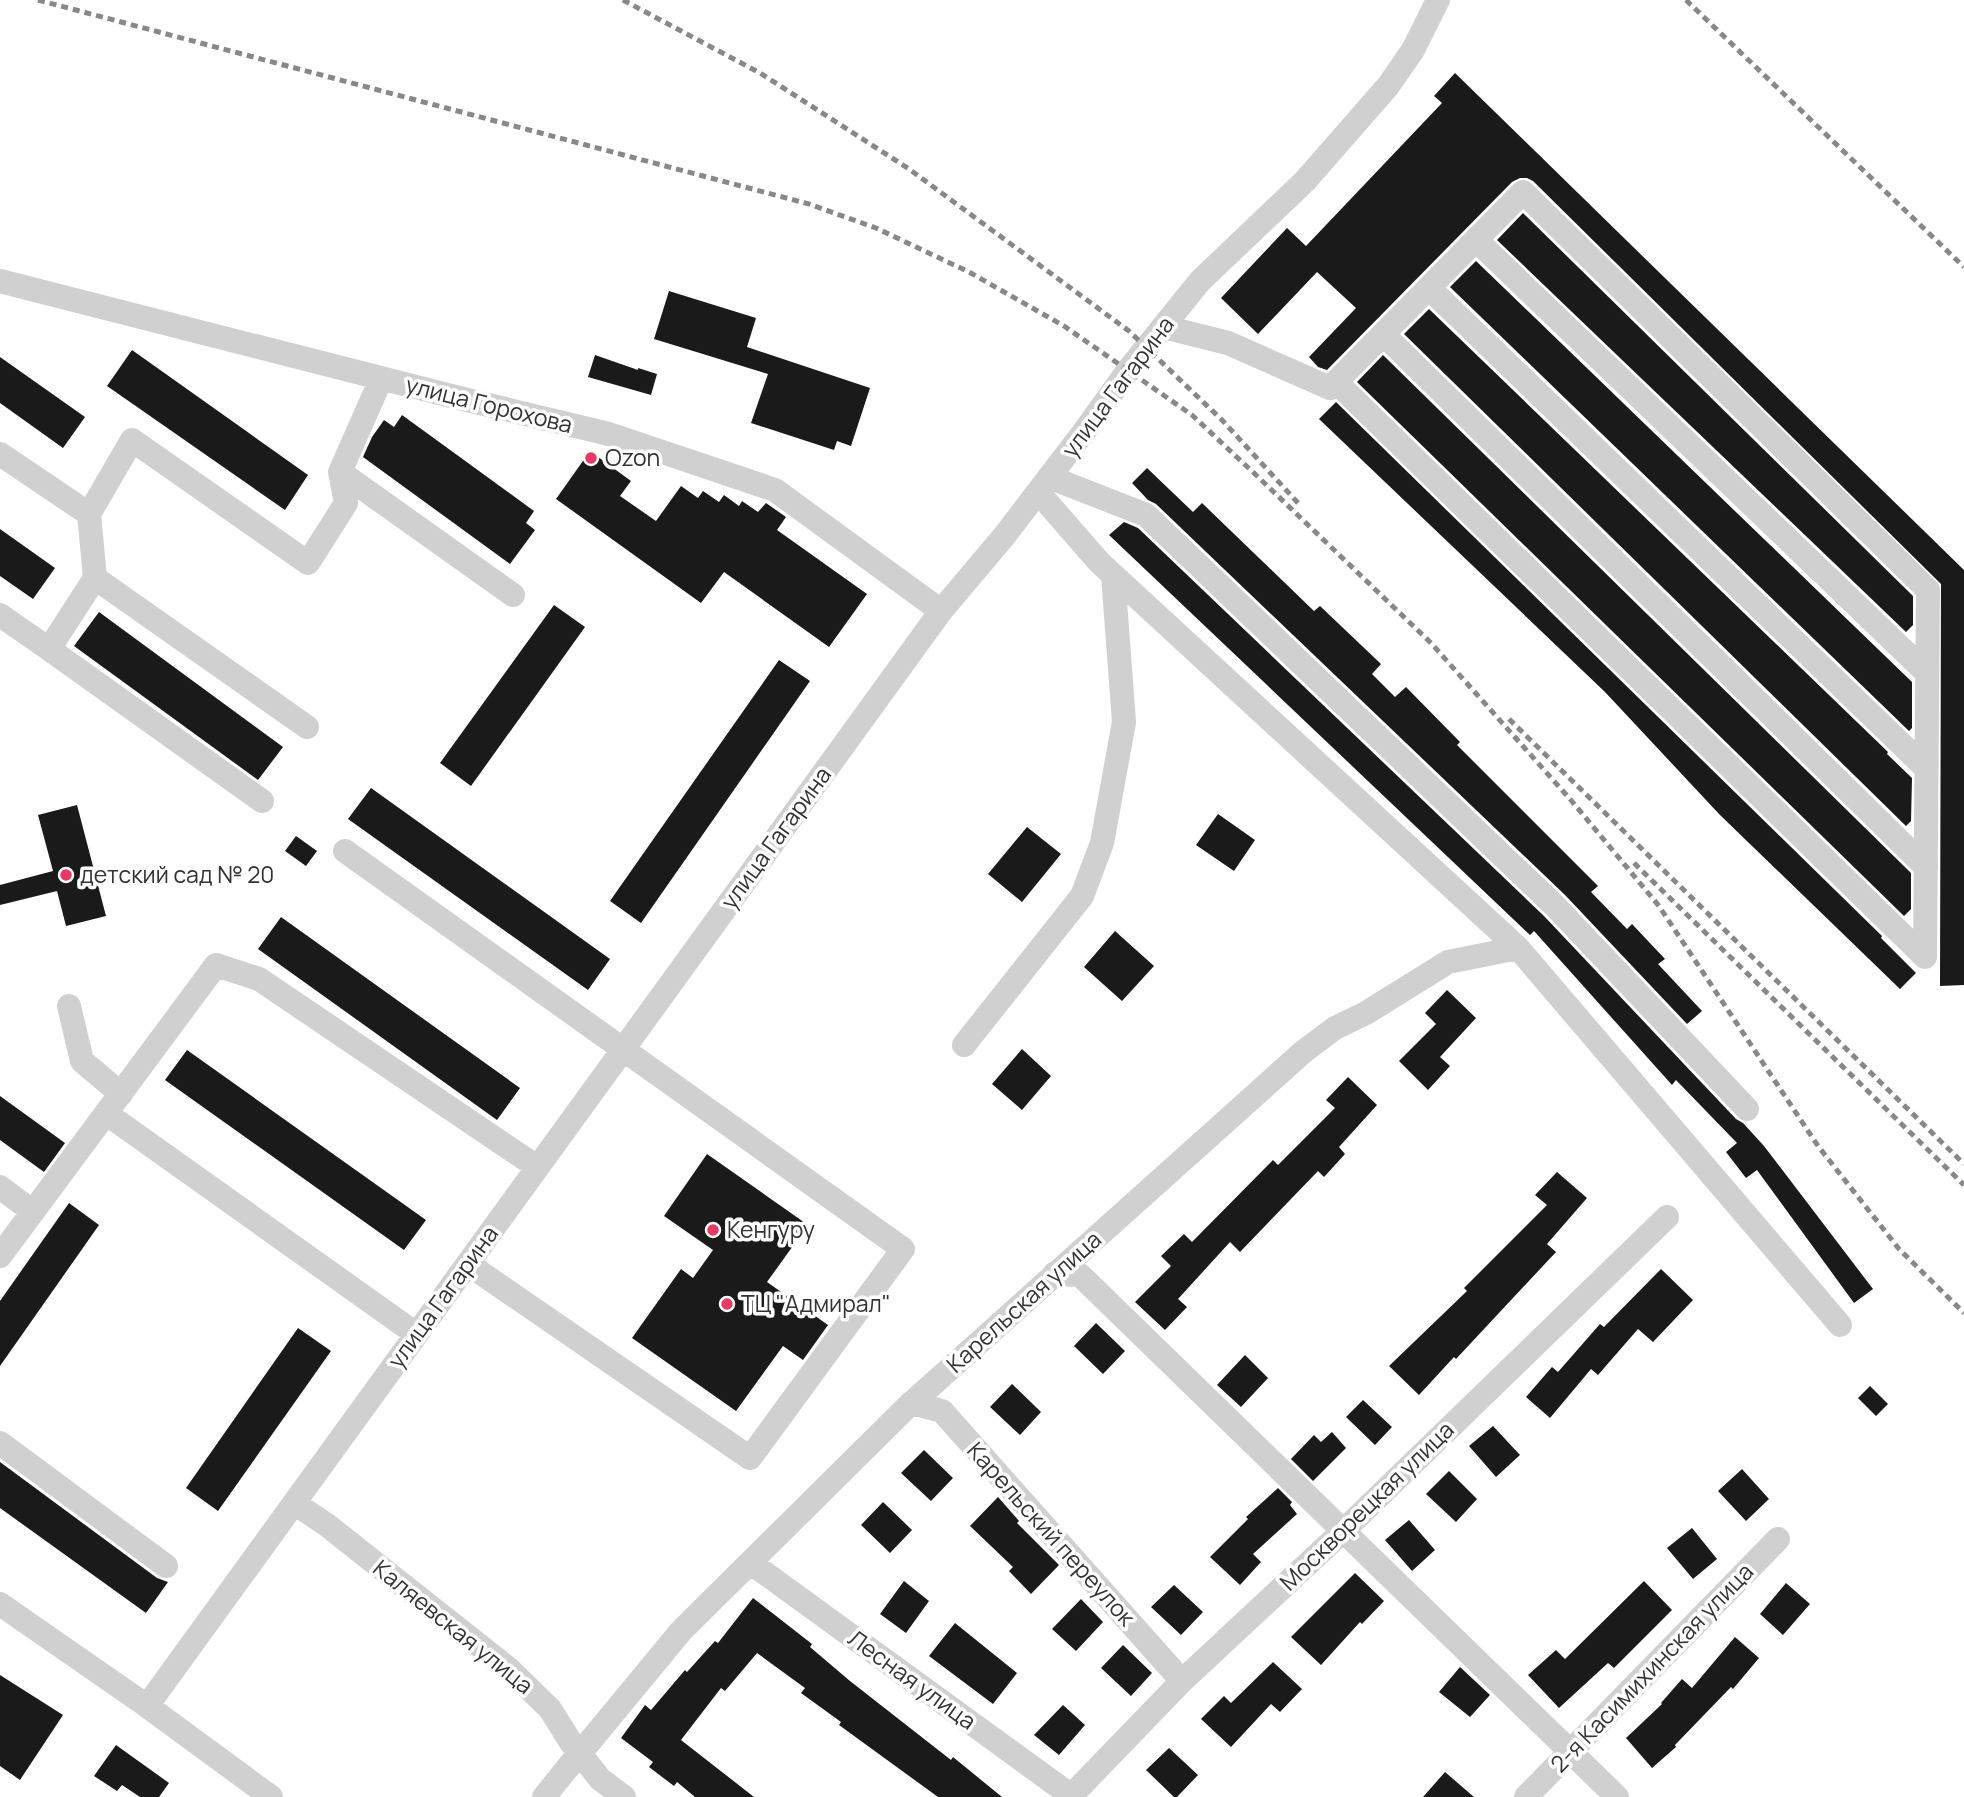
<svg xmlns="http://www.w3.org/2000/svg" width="1964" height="1797" viewBox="0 0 1964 1797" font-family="Manrope,sans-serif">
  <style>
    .building { fill: #1a1a1a }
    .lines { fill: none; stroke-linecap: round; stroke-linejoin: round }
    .minor { stroke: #d0d0d0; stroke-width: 24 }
    .rail { stroke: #888; stroke-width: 5; stroke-dasharray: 7 5; stroke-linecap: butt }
    .minor-bridge { stroke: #d0d0d0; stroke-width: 24 }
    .poi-dot { fill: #e43a65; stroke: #fff; stroke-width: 2.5 }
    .labels { text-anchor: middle; stroke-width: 7; stroke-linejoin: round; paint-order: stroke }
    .street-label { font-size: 23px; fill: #333; stroke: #fff }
    .poi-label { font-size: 23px; fill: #333; stroke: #fff; text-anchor: start }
  </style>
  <rect width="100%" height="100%" fill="#fff"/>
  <path class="building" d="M1455,73L1964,570V985L1940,986L1941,584L1533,181L1527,178H1520L1512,182L1327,370L1318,367L1309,357L1356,308L1317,272L1258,334L1221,298L1287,228L1306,246L1442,103L1434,96Z
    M1523,213L1913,596V625L1906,632L1497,240Z
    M1476,261L1912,682V728L1909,731L1450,287Z
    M669,291L756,318L747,347L870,388L851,446L837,441L834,450L751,423L768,374L654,339Z
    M1429,309L1888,752L1887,754L1912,778L1911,821L1906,826L1404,334Z
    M132,350L308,475L285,510L107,386Z
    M595,355L638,370V368L657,374L651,395L588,377Z
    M1383,355L1911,873V909L1904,916L1357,382Z
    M0,357L85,417L63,448L0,403Z
    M1336,402L1882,936L1881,938L1916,973L1900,989L1720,815L1605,692L1319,419Z
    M402,415L534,511L526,523L535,530L510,564L363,457L372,437L384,420L394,427Z
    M590,451L631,481L620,496L656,521L681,486L698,498L703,491L719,502L724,495L739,506L742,501L758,512L766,503L786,517L777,530L867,594L829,647L724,572L701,603L556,499Z
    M1147,468L1193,512L1202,503L1314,611L1320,606L1381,664L1372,674L1395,697L1406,687L1460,742L1457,745L1598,886L1591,892L1627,929L1632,924L1665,959L1658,964L1702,1011L1687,1024L1565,895L1156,504L1148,500L1132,483Z
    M1124,522L1138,528L1544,916L1736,1119L1743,1123L1764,1146L1873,1289L1854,1303L1757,1170L1746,1178L1726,1152L1737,1143L1676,1080L1672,1085L1534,931L1530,935L1109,535Z
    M0,529L55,568L33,599L0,576Z
    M554,605L585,627L471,786L440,763Z
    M99,612L283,747L258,780L74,646Z
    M779,660L810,681L641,923L610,901Z
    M371,788L610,959L588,990L348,819Z
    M77,805L106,916L66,926L57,891L0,905V885L53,871L38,815Z
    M1218,814L1255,840L1234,871L1196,845Z
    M1027,827L1061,854L1022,902L988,874Z
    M296,836L317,851L306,866L285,851Z
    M281,917L520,1088L497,1120L258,949Z
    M1115,931L1154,966L1122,1001L1084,967Z
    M1447,990L1476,1018L1440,1057L1450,1066L1428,1090L1399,1061L1436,1024L1425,1013Z
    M1022,1049L1051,1076L1022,1110L992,1084Z
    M187,1050L426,1220L404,1250L165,1080Z
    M1348,1077L1377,1105L1339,1147L1345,1154L1324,1177L1318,1171L1240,1252L1230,1242L1178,1299L1187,1307L1165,1330L1135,1302L1171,1266L1161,1256L1184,1234L1192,1242L1273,1160L1278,1165L1335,1108L1326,1100Z
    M0,1096L65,1143L44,1172L0,1140Z
    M707,1154L808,1225L767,1282L828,1325L803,1360L783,1346L736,1411L632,1338L681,1269L693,1278L713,1250L664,1216Z
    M1557,1172L1587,1198L1547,1244L1556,1252L1456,1359L1454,1357L1419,1395L1389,1366L1467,1291L1464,1288L1547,1205L1535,1195Z
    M69,1203L99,1225L0,1366V1301Z
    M1661,1269L1693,1300L1653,1342L1638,1329L1598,1375L1591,1369L1550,1418L1526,1397L1552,1367L1558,1372L1600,1324L1604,1327Z
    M1096,1323L1125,1351L1103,1374L1074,1346Z
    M298,1328L331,1351L218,1511L186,1488Z
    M1245,1355L1268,1378L1241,1407L1217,1385Z
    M1012,1384L1041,1412L1020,1435L990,1407Z
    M1870,1386L1888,1404L1876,1416L1858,1398Z
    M1363,1400L1392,1427L1375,1445L1346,1417Z
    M1493,1426L1520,1455L1496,1477L1469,1446Z
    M1332,1432L1346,1448L1313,1481L1291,1459L1314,1435L1321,1442Z
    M924,1450L953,1478L931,1501L901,1473Z
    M0,1462L157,1578L168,1582L146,1613L0,1508Z
    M1742,1469L1769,1499L1746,1521L1718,1491Z
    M1449,1471L1477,1499L1456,1522L1426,1494Z
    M1278,1488L1292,1502L1290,1505L1297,1514L1253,1554L1261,1562L1240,1585L1210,1557L1248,1519L1246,1517Z
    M998,1497L1019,1521L1017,1523L1059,1565L1031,1594L1009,1571L1013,1567L970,1526Z
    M883,1502L912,1530L890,1553L861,1525Z
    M1409,1520L1435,1550L1412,1571L1385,1540Z
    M1692,1528L1717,1559L1693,1579L1667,1548Z
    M1355,1573L1384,1601L1362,1624L1360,1622L1321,1665L1291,1637Z
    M904,1581L929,1601L906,1633L880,1614Z
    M1644,1581L1672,1610L1614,1668L1608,1663L1559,1708L1528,1675L1556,1650L1565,1659Z
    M1786,1583L1810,1604L1783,1635L1760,1614Z
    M1174,1585L1203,1612L1181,1635L1151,1607Z
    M753,1598L812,1644L810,1647L850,1681L951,1760L953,1757L1002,1797H938L839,1725L841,1722L801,1693L805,1688L757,1653L725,1691L721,1688L681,1740L754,1797H695L677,1782L674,1786L649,1767L653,1762L621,1738L645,1705L651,1710L685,1670L687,1672L715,1641L718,1643Z
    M1081,1599L1103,1622L1076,1651L1052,1629Z
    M955,1623L1017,1673L993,1704L929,1656Z
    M1735,1637L1759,1658L1733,1689L1731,1687L1675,1745L1676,1747L1652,1768L1626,1738L1662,1704L1661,1703L1682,1679L1692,1688Z
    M1123,1645L1152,1673L1131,1696L1101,1668Z
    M1273,1662L1302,1689L1280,1712L1271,1704L1231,1747L1201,1719L1224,1696L1231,1703Z
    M1460,1667L1490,1695L1470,1717L1439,1692Z
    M0,1675L63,1715L20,1780L0,1766Z
    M1063,1705L1085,1725L1059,1755L1034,1735Z
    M116,1745L169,1783L159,1797H140L122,1785L117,1791L94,1776Z
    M1169,1748L1198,1775L1177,1797H1174L1146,1770Z
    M1445,1772L1474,1797H1423Z"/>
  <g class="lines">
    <path class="minor" d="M1476,240L1927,673
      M0,281L455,397L609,434L775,490L941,611
      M1429,288L1926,768
      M1164,327L1228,343L1330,388L1523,192L1928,590L1925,957L1336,382
      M1383,334L1926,867
      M381,379L340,472L513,595
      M0,454L89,514L132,440L308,563L346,503L340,472
      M1049,477L1146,515L1555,906L1747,1109
      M1038,492L1099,562L1518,948L1840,1325
      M89,514L95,578L307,727
      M95,578L49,649L262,801
      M0,615L49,649
      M345,851L903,1249L750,1458L468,1264
      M69,1006L82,1061L121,1094
      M964,1045L1082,896L1102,843L1124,722L1113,575
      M107,1114L416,1334
      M0,1187L33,1212
      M0,1256L216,965L259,979L537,1167
      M1054,1274L1080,1275L1617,1797
      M911,1403L942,1411L1182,1681
      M0,1443L166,1566
      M294,1503L327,1525L509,1669L550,1709L570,1741L600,1779L624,1797
      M751,1563L1073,1797
      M0,1604L147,1706L271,1797
      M147,1706L941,611L1005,535L1083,433L1129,369L1200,281L1305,181L1388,86L1413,50L1438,0
      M591,1740L681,1631L905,1409L1303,1052L1335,1028L1366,1013L1448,962L1518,948
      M544,1797L569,1766
      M1070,1797L1182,1681L1343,1531L1667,1217
      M1526,1797L1778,1539"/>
    <path class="rail" d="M38,0L809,204L876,228L969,272L1064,326L1192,415L1256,475L1431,643L1570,799L1659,906L1818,1146L1899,1249L1964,1313
      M623,0L760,73L909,169L1129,331L1222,420L1298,503
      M1686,0L1964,267
      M1509,719L1964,1164
      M1634,863L1964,1185"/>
    <path class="minor-bridge" d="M569,1766L591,1740"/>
  </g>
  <g class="poi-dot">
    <circle cx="591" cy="458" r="7"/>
    <circle cx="66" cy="875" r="7"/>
    <circle cx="713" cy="1230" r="7"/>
    <circle cx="727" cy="1304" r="7"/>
  </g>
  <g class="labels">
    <g class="street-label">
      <text transform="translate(1118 387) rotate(-53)" y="8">улица Гагарина</text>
      <text transform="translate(489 405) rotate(14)" y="8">улица Горохова</text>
      <text transform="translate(776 838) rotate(-54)" y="8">улица Гагарина</text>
      <text transform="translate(443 1297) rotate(-54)" y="8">улица Гагарина</text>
      <text transform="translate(1024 1302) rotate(-42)" y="8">Карельская улица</text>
      <text transform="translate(1367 1506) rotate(-44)" y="8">Москворецкая улица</text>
      <text transform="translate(1051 1534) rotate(48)" y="8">Карельский переулок</text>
      <text transform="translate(453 1627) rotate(39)" y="8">Каляевская улица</text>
      <text transform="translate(1652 1668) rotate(-46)" y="8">2-я Касимихинская улица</text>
      <text transform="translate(912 1680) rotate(36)" y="8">Лесная улица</text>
    </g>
    <g class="poi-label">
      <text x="605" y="466">Ozon</text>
      <text x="80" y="883">детский сад № 20</text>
      <text x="727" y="1238">Кенгуру</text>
      <text x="741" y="1312">ТЦ "Адмирал"</text>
    </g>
  </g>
</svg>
